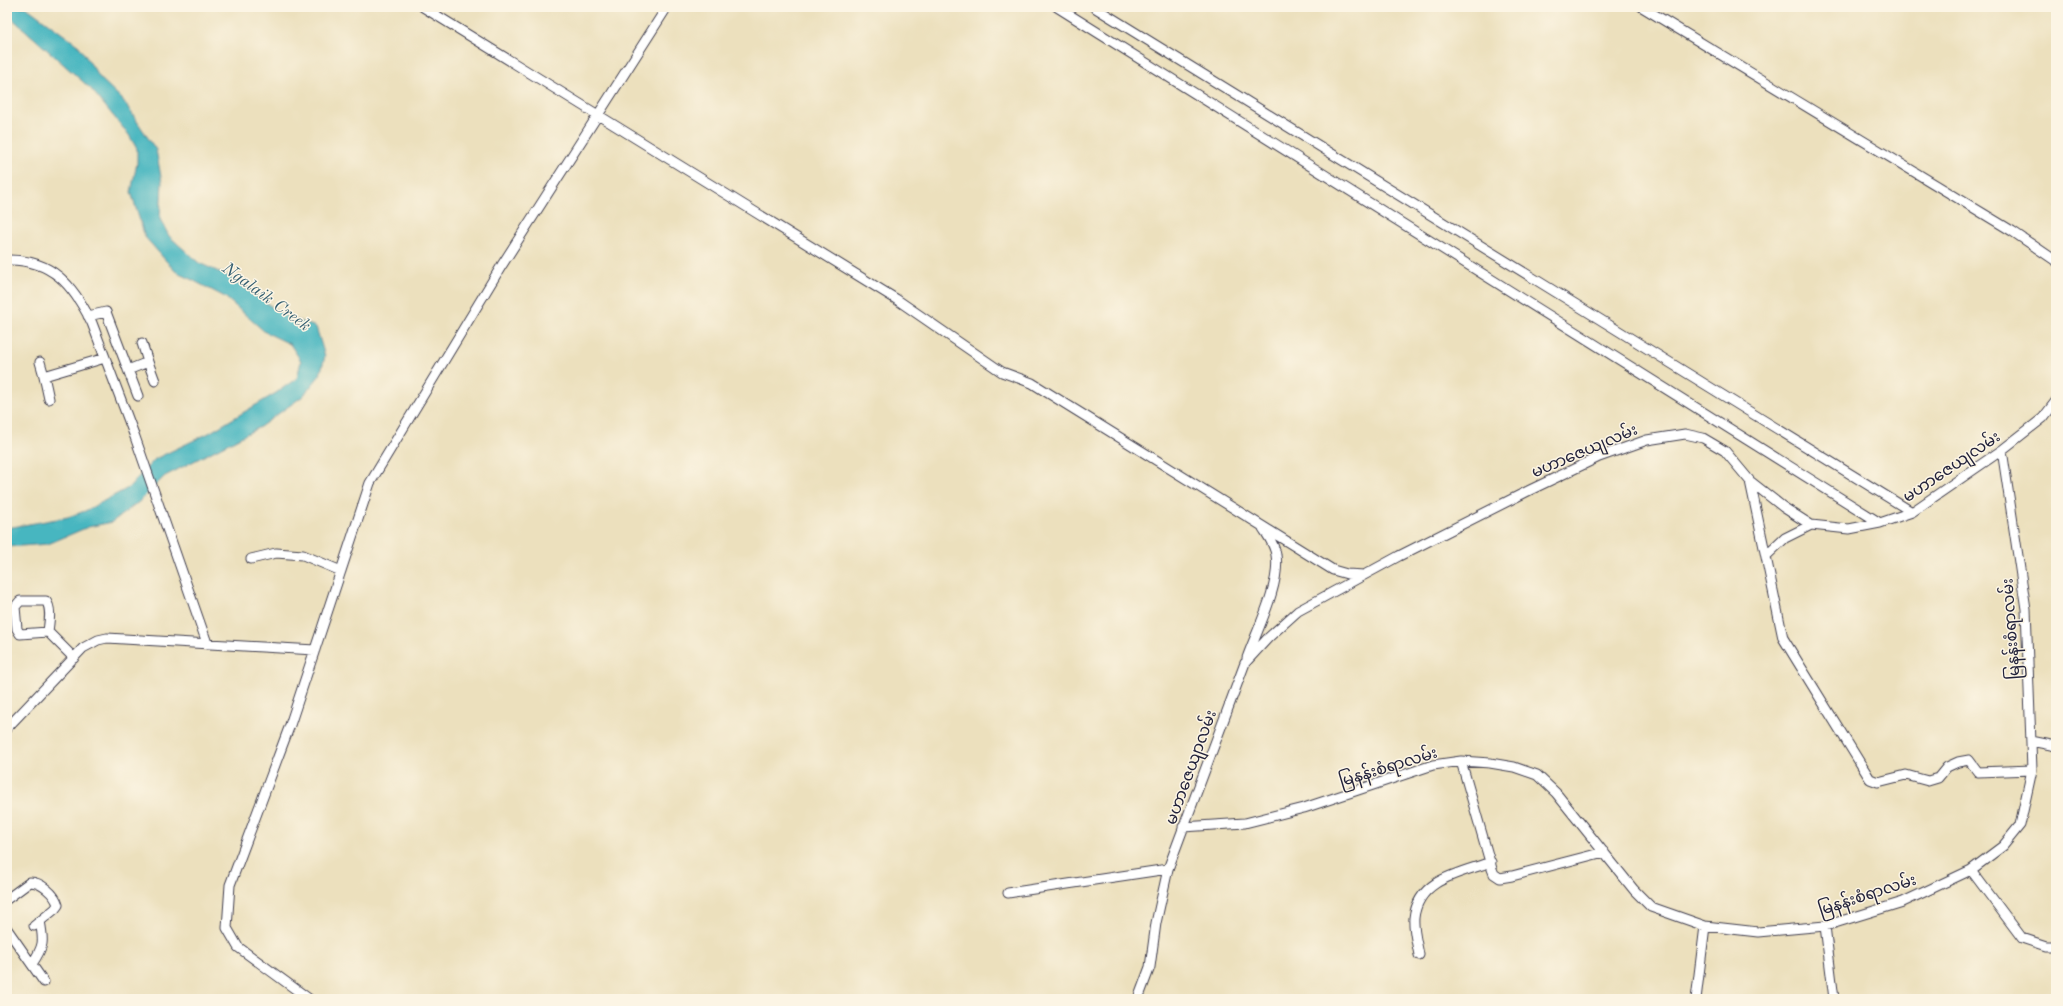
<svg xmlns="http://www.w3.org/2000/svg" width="2063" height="1006" viewBox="0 0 2063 1006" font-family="'Old Standard TT','Noto Sans Myanmar',serif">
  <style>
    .water { fill: #47b6c0; stroke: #346c7e }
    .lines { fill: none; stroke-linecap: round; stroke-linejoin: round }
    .minor-casing { stroke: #403e4e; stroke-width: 11 }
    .minor { stroke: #fff; stroke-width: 9 }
    .labels { text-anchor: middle; stroke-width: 3; stroke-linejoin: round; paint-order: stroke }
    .street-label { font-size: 16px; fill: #22223b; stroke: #fcf5e5 }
    .water-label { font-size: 17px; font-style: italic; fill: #315d70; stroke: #fcf5e5 }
  </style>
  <rect width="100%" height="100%" fill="#fcf5e5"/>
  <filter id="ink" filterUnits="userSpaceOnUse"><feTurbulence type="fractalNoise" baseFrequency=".025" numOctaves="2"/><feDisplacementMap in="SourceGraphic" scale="8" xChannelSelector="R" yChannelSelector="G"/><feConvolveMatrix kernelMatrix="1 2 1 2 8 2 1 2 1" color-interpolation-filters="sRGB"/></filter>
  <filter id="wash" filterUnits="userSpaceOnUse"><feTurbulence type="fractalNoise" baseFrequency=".012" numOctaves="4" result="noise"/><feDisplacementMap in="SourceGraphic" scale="16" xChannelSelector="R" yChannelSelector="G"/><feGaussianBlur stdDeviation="0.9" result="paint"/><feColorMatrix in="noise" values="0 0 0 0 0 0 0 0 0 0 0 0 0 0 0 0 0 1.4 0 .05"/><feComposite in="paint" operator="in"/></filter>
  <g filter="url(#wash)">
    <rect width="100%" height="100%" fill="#ece0bd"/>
    <path class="water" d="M7,7H26L79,46L100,78L123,100L156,150L162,182L160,219L169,236L199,263L226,275L285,316L316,327L325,356L320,375L303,396L260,427L165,476L140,501L112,522L88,527L48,544L7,547V528L68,517L85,511L128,488L155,459L209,433L276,393L297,378L301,361L290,344L265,332L225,297L175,271L145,237L131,192L137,163V149L129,135L91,89L7,14Z"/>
  </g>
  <g filter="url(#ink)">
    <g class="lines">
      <defs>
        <path id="minor" d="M423,7L896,299L1002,372L1032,383L1333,570L1347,574L1364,575
          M1057,7L1880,523
          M1094,7L1912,512
          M1642,7L2012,231L2056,261
          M7,260C52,259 73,285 92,323L135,437L207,643
          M88,316L106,312L138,396
          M142,343L148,362
          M40,362L44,376
          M128,370L148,362L155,381
          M49,399L44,376L105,358
          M1750,481L1783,638L1870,779L1878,782L1906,775L1928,781L1938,778L1947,767L1958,762L1969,760L1978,772L2032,770
          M1766,556L1785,538L1811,525
          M251,559L276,553L303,555L341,571
          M48,632L20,634L17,629L15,607L20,601H46C52,609 49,622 48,632L74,658
          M1247,658C1257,630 1281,584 1276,555C1275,545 1268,536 1263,528
          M7,728L83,648L98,640L107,638L315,650
          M2031,741L2056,746
          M1461,761L1492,869L1494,874L1500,878L1512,876L1604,852
          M1183,827L1245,823L1304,808L1433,765L1461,761L1490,763L1514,767L1537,775L1556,793L1634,890L1651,907L1705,926L1758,932L1825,926L1903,902L1971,870L2003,846L2020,825L2032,770L2026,609L2002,450
          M1971,870L2022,938L2046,946H2056
          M1008,893L1168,869
          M7,899L30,882C41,882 55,894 58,905L55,909L34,926
          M1825,926L1834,999
          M7,929L44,982
          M1419,955C1417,943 1413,930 1414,918C1418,879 1460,873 1491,862
          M32,964C44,946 44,942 40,921
          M309,999L238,947L227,928L230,885L290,725L370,483L502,265L667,7
          M1138,999L1150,967L1156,923L1168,869L1245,663L1268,638L1298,611L1399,556L1530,490L1599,457L1647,440L1685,434L1703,438L1725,451L1750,481L1783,507L1811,525L1849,529L1880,523L1912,512L2002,450L2043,418L2056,401
          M1696,999L1705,926"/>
      </defs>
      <use href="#minor" class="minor-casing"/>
      <use href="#minor" class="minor"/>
    </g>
  </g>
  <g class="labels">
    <g class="street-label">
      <text transform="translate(1584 450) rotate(-23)" y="6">မဟာဇေယျလမ်း</text>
      <text transform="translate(1951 466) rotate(-34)" y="6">မဟာဇေယျလမ်း</text>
      <text transform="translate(2010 629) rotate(-94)" y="6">မြနန်းစံရာလမ်း</text>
      <text transform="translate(1388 766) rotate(-17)" y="6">မြနန်းစံရာလမ်း</text>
      <text transform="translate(1190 767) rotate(-70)" y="6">မဟာဇေယျာလမ်း</text>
      <text transform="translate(1867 894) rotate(-18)" y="6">မြနန်းစံရာလမ်း</text>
    </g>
    <g class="water-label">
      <text transform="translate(267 296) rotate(36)" y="6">Ngalaik Creek</text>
    </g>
  </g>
  <rect width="2063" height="1006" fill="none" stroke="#fcf5e5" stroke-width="24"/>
</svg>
